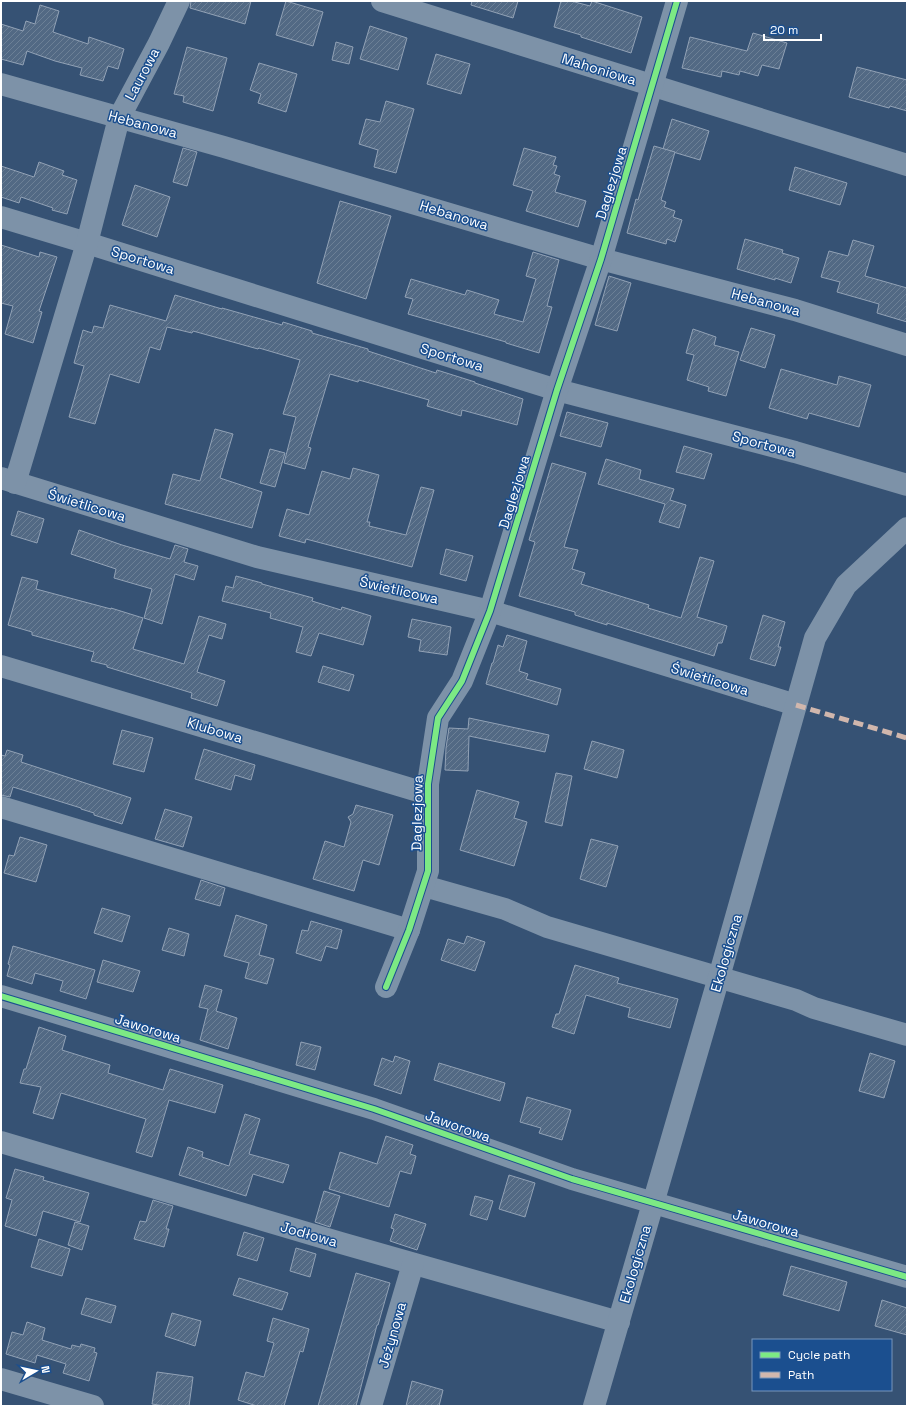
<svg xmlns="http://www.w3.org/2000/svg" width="908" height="1407" font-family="'Space Grotesk',sans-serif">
<defs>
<pattern id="building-hatch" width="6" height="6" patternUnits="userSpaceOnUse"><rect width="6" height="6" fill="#526984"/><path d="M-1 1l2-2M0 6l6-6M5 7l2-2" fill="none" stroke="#6c8096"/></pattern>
</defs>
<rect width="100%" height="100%" fill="#365274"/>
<g fill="url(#building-hatch)" stroke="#92a2b6">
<polygon points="191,1 251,1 245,24 190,8"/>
<polygon points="286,1 323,12 313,46 276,35"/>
<polygon points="472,1 518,1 513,18 471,5"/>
<polygon points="561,1 571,1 590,6 592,1 642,17 631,53 581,37 581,35 554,27"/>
<polygon points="40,5 59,11 53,32 88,44 89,37 124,49 118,69 108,66 103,81 80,75 82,68 55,61 27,51 23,65 1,59 1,24 23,31 26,21 35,24"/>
<polygon points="370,26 407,38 398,70 360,59"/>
<polygon points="753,33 787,43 779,69 762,65 758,76 740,71 739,75 722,71 721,77 682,68 690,37 747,51"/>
<polygon points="336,42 353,47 349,64 332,60"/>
<polygon points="187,47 227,58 213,111 183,102 184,96 174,94"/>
<polygon points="436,54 470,64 461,94 427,84"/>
<polygon points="259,63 297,74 286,112 258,103 261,94 250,90"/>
<polygon points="857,67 907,80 907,111 890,106 889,108 849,97"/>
<polygon points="386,101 414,109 396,173 374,167 378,150 359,144 366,119 380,122"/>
<polygon points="672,119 709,131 700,160 663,149"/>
<polygon points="654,146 675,152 661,200 666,202 664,207 675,211 673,217 682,220 675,242 667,239 666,244 627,233 636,199 638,200"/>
<polygon points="183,148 197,152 187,186 173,182"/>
<polygon points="524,148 556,157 553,165 557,166 554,174 560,176 555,192 586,201 578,227 526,211 533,191 513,185"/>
<polygon points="39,162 64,171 62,175 77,180 67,214 52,210 53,208 21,197 19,203 1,197 1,166 34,177"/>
<polygon points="795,167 847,183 840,205 789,190"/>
<polygon points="135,185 170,197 157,237 122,225"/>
<polygon points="340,201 391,216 366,299 317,283"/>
<polygon points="745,239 783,250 782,253 799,258 791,283 775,278 775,280 737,269"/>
<polygon points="853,240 874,246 865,276 907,288 907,322 877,313 879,304 837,292 840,282 821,277 829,251 848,256"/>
<polygon points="1,245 39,257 40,252 57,257 39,311 42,312 33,343 5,334 13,306 1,303"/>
<polygon points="533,252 559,260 547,306 552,307 539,353 506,343 506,342 408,314 413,299 405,297 411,279 465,295 467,290 499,300 494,314 523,322 536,279 526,276"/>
<polygon points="609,276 631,283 617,331 595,325"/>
<polygon points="175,295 222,309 222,308 282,325 283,322 312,331 312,333 368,349 368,351 436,373 437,370 475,382 475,383 523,399 517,425 462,410 461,416 427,406 429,400 359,380 358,382 330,374 308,447 311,448 305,469 284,463 296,417 283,414 300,360 259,348 258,349 193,331 192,333 167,327 160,350 150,347 139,383 110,374 95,424 69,417 84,366 74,363 83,330 92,333 94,326 103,328 110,305 166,321"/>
<polygon points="751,328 775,335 765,368 740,360"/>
<polygon points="693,329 716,337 714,345 739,352 726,396 708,391 709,387 687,380 694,355 686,353"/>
<polygon points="781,369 837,385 839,376 871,385 859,427 809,413 807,419 769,408"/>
<polygon points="567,412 608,423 601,447 560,436"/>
<polygon points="215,429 233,434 220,478 262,492 252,528 165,504 173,474 200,481"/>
<polygon points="684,446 712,454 704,479 676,472"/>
<polygon points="270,449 285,453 275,487 260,483"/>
<polygon points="606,459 641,470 639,479 674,489 670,500 686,505 679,528 659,522 665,504 598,484"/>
<polygon points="552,463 586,473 564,547 578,550 572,569 585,573 581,584 649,605 648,608 681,618 700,557 714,561 697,617 727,626 722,643 718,643 714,656 607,623 607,625 575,615 575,612 519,596 535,542 529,540"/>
<polygon points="353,468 379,475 367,522 370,522 369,526 406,535 421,487 434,490 412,567 306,539 305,543 279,536 287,509 309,515 322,471 350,479"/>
<polygon points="18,511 44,519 37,543 11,535"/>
<polygon points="79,530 122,545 170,559 175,545 188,549 184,562 198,566 194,580 175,574 162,624 144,618 152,589 114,578 116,569 71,554"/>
<polygon points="446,549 473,556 466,581 440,574"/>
<polygon points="236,576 262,583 262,584 313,598 312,601 341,610 342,607 371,616 363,645 319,633 311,656 296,652 303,627 270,618 271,613 222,601 226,586 233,588"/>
<polygon points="22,577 38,581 36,589 111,609 111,608 143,618 133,649 184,664 199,616 226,624 222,639 209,635 197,672 225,681 217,706 191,698 192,693 107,667 107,665 91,661 94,652 32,635 32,632 8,625"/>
<polygon points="763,615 785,622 778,647 781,647 775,666 750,659"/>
<polygon points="412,619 451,627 447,655 419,651 421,640 408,637"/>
<polygon points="507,635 527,641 519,671 528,674 526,679 561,689 557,705 486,684 492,663 493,663 498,645 503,647"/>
<polygon points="323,666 354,675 349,691 318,682"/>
<polygon points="469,718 549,735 545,752 469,736 468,771 445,770 446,748 449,728 468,729"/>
<polygon points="122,730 153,738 144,772 113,764"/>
<polygon points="592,741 624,750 617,778 584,769"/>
<polygon points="204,749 255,765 251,780 235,775 231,790 195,779"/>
<polygon points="7,750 23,755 21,762 131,798 122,824 94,815 94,813 81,809 81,808 13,787 10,797 1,795 1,755 5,756"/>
<polygon points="556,773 572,776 562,826 545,822"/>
<polygon points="477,790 519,802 514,818 527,822 514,866 460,850"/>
<polygon points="356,805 393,815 379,865 363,860 354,891 313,879 325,841 344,847 351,822 348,817 353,814"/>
<polygon points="165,809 192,817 183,847 155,839"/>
<polygon points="20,837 47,845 36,882 4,873 9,855 14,856"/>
<polygon points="591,839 618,846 606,887 580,879"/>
<polygon points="201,880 225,888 220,906 195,899"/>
<polygon points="102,908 130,916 122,942 94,933"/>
<polygon points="236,915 267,925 259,955 274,959 267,984 245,978 249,963 224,956"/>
<polygon points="311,921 342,930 337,949 326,946 321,961 296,953 302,930 308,931"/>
<polygon points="169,928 189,934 184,956 162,950"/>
<polygon points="467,936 485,942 475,971 441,960 448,939 464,944"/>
<polygon points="13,946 95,970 86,999 60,991 63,981 35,973 32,984 7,976 10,965 8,964"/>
<polygon points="103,960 140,971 133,992 97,982"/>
<polygon points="575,965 619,978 617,983 678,999 670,1028 628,1017 630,1008 586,995 574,1034 552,1027 556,1014 559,1014"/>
<polygon points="205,985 222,990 216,1011 237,1018 228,1049 200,1040 208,1009 199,1007"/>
<polygon points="39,1027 66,1036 62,1050 110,1065 108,1073 163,1090 170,1069 223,1085 215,1113 169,1100 152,1157 136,1152 146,1119 61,1093 53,1119 33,1113 41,1087 20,1083 24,1069 26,1069"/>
<polygon points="301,1042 321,1047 315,1070 296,1065"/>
<polygon points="870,1053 895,1061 884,1098 859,1091"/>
<polygon points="395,1056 410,1061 401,1094 374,1085 382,1058 393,1062"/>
<polygon points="439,1063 505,1083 500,1101 434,1080"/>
<polygon points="527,1097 571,1110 562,1140 539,1133 541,1128 520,1122"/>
<polygon points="245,1114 260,1119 249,1154 289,1165 283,1183 253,1174 246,1196 179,1175 188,1147 203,1152 202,1157 229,1166"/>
<polygon points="386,1136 413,1145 410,1154 416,1156 411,1174 400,1171 389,1207 329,1189 340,1152 377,1164"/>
<polygon points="15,1169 44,1177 43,1180 89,1193 80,1222 43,1211 36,1236 5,1226 12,1200 6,1198"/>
<polygon points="509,1175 535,1183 525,1217 499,1209"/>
<polygon points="324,1191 340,1196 330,1227 315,1222"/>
<polygon points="475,1196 493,1201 487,1220 470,1215"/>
<polygon points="153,1200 173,1206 166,1229 169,1229 164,1247 134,1239 140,1221 146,1222"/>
<polygon points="395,1214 426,1224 417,1250 390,1241 394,1229 391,1228"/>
<polygon points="75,1222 89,1226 82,1250 68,1245"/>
<polygon points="244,1232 264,1238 257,1261 237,1255"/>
<polygon points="39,1239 70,1249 62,1276 31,1267"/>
<polygon points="296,1248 316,1254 310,1277 290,1271"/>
<polygon points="791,1266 847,1282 839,1311 783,1295"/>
<polygon points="356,1273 390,1283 378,1325 377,1325 356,1406 318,1406"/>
<polygon points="239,1278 288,1293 282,1310 233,1295"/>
<polygon points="86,1298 116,1306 111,1323 81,1314"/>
<polygon points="882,1300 907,1308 907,1335 875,1326"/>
<polygon points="172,1313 201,1321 195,1346 165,1336"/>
<polygon points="273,1318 309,1329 303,1352 300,1351 284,1406 257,1406 238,1400 246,1372 264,1377 274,1343 267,1341"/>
<polygon points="27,1322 45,1328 42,1340 71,1349 72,1345 80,1347 81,1344 95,1348 94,1352 97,1353 89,1381 63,1373 66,1364 37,1355 35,1363 6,1354 12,1332 23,1335"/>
<polygon points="157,1372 193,1377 189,1406 165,1406 152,1404"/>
<polygon points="412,1381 443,1390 439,1406 406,1406"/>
</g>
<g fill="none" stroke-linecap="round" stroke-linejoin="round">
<g stroke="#7d92a8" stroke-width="22">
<polyline points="382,1 907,165"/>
<polyline points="1,84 224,147 601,259 795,310 907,345"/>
<polyline points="1,217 87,243 557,390 795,452 907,485"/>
<polyline points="1,478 257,557 490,611 796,705"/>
<polyline points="15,483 87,243 119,118 159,43 179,1"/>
<polyline points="1,666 428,794"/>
<polyline points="1,807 409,930"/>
<polyline points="424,886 505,909 547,927 796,1000 814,1008 907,1035"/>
<polyline points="386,987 409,930 428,871 428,784 438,718 462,681 490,611 557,390 601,259 677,1"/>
<polyline points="1,996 374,1109 572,1179 907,1277"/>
<polyline points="1,1142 341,1243 619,1322"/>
<polyline points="1,1379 93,1406"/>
<polyline points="371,1406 413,1264"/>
<polyline points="594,1406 719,977 815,638 846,585 907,528"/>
</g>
<polyline stroke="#d1b7ad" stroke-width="5" stroke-dasharray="10 5" stroke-linecap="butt" points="796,705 907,738"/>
<g stroke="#1b4f8f" stroke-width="8">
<g id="cycleway">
<polyline points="386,987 409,930 428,871 428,784 438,718 462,681 490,611 557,390 601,259 677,1"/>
<polyline points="1,996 374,1109 572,1179 907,1277"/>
</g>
</g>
<use href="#cycleway" stroke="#7ce984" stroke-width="6"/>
</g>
<g text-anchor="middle" stroke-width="3" stroke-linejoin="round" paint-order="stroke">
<g font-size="14" fill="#fff" stroke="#1b4f8f">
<text transform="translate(599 69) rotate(17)" y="5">Mahoniowa</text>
<text transform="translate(142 74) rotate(-62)" y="5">Laurowa</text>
<text transform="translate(143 124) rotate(15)" y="5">Hebanowa</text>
<text transform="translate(611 183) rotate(-73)" y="5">Daglezjowa</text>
<text transform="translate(454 215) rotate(17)" y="5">Hebanowa</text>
<text transform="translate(143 260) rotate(17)" y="5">Sportowa</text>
<text transform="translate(766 302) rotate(15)" y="5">Hebanowa</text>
<text transform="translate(452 357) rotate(17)" y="5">Sportowa</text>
<text transform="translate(764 444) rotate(15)" y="5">Sportowa</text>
<text transform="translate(514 492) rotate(-73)" y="5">Daglezjowa</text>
<text transform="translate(87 505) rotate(17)" y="5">Świetlicowa</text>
<text transform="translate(399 590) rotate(13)" y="5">Świetlicowa</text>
<text transform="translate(710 679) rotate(17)" y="5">Świetlicowa</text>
<text transform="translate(215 730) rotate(17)" y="5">Klubowa</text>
<text transform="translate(417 813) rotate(-89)" y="5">Daglezjowa</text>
<text transform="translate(726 953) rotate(-74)" y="5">Ekologiczna</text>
<text transform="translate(148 1028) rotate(17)" y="5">Jaworowa</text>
<text transform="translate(458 1126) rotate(20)" y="5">Jaworowa</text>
<text transform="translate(766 1223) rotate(16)" y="5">Jaworowa</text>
<text transform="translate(309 1234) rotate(16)" y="5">Jodłowa</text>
<text transform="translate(635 1264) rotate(-74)" y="5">Ekologiczna</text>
<text transform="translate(392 1335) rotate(-74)" y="5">Jeżynowa</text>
</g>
</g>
<rect width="908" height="1407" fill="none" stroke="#ffffff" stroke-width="4"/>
<rect x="752" y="1339" width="140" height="52" fill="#1b4f8f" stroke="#7695bc"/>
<rect x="760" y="1352" width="20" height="6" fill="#7ce984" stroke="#7695bc"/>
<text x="788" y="1359" font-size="12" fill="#ffffff">Cycle path</text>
<rect x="760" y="1372" width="20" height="6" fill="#d1b7ad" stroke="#7695bc"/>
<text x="788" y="1379" font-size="12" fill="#ffffff">Path</text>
<g transform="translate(36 1371) rotate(81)" stroke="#1b4f8f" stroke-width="3" paint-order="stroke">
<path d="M0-3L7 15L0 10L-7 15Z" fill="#ffffff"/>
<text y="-6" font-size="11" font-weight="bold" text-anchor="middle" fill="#ffffff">N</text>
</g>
<path d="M764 34v6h57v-6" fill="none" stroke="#ffffff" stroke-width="2"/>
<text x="770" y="34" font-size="12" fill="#ffffff" stroke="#1b4f8f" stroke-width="3" paint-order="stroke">20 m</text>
</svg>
